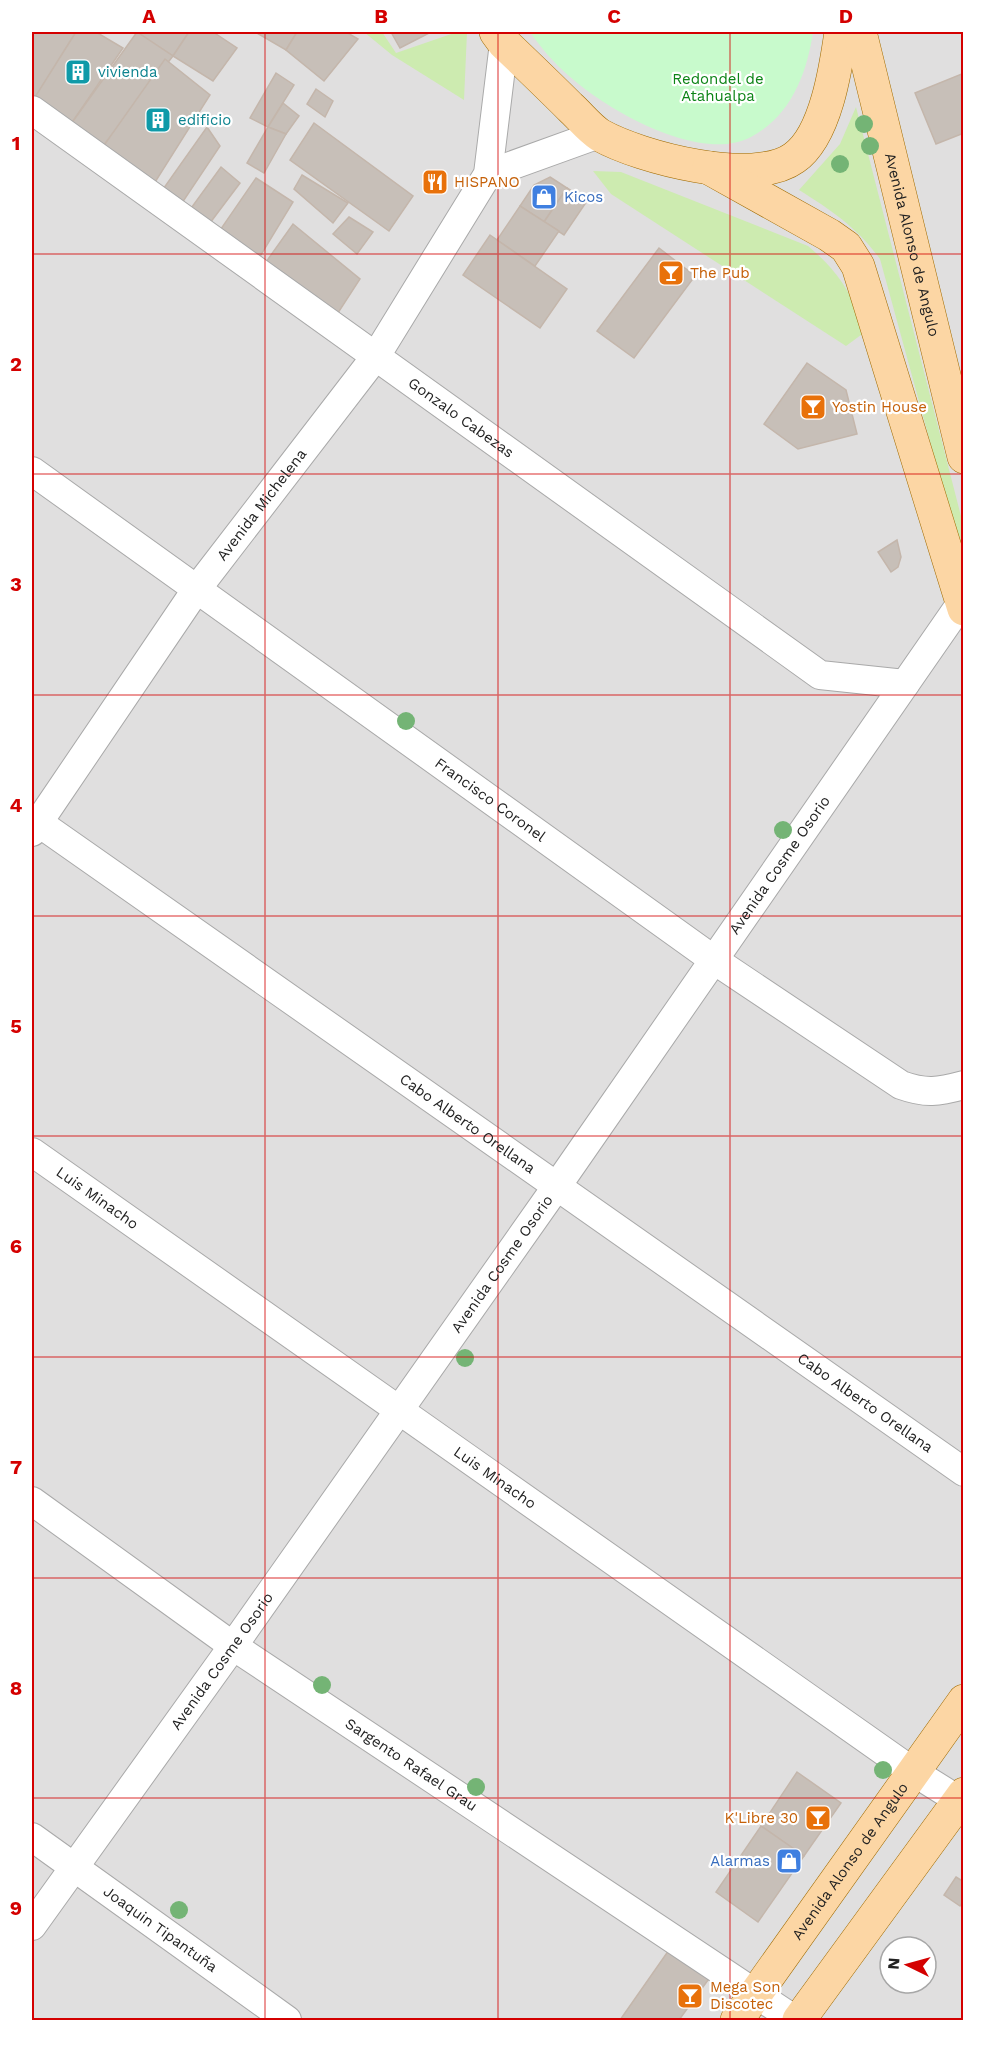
<svg xmlns="http://www.w3.org/2000/svg" width="995" height="2052" font-family="'Work Sans',sans-serif">
<rect width="100%" height="100%" fill="#f2efe9"/>
<path fill="#e0dfdf" fill-rule="evenodd" d="M32,32h931v1988h-931zM890,1947h36v36h-36z"/>
<g fill="#cdebb0">
<polygon points="364,32 382,32 396,53 457,32 467,32 464,100 392,55"/>
<path d="M856,107l107,417 -1,34 -82,-299c-22,-31 -49,-49 -81,-69l41,-46z"/>
<path d="M593,171l28,1 187,74c31,26 45,49 57,86l-19,14 -235,-152z"/>
</g>
<path fill="#c8facc" d="M530,32h283c-6,41 -22,84 -62,105 -51,27 -144,-27 -182,-61 -15,-13 -28,-28 -39,-44z"/>
<g fill="#c7bfb8" stroke="#c4b6ab" stroke-width="1.5">
<polygon points="32,32 76,32 32,103"/>
<polygon points="76,32 96,32 123,48 71,124 35,97"/>
<polygon points="137,32 189,32 173,56"/>
<polygon points="137,32 173,56 104,145 71,124"/>
<polygon points="189,32 213,32 237,48 213,81 173,56"/>
<polygon points="255,32 297,32 286,50"/>
<polygon points="297,32 346,32 358,39 324,81 286,50"/>
<polygon points="391,32 431,32 400,48"/>
<polygon points="165,59 210,95 152,187 100,151"/>
<polygon points="276,73 294,85 268,127 250,118"/>
<polygon points="964,73 964,133 936,144 915,93"/>
<polygon points="316,89 333,101 325,117 307,104"/>
<polygon points="283,103 299,116 286,134 268,127"/>
<polygon points="314,123 413,196 389,231 290,160"/>
<polygon points="207,127 220,146 180,206 161,192"/>
<polygon points="268,127 286,134 264,173 247,163"/>
<polygon points="221,167 240,183 210,223 189,211"/>
<polygon points="302,175 348,203 333,223 294,189"/>
<polygon points="550,177 567,188 544,222 520,206 534,185"/>
<polygon points="256,178 293,202 253,268 216,236"/>
<polygon points="567,188 587,201 564,235 544,222"/>
<polygon points="520,206 559,231 535,266 497,240"/>
<polygon points="349,217 373,232 357,254 333,234"/>
<polygon points="293,224 360,279 336,316 266,262"/>
<polygon points="490,235 567,289 540,328 463,275"/>
<polygon points="659,248 695,276 634,358 597,331"/>
<polygon points="807,363 846,390 857,434 798,449 764,424"/>
<polygon points="897,540 901,557 898,567 891,572 878,552"/>
<polygon points="797,1772 841,1803 804,1856 761,1826"/>
<polygon points="761,1826 804,1856 758,1922 716,1892"/>
<polygon points="956,1877 964,1882 964,1900 960,1906 944,1895"/>
<polygon points="671,1947 711,1976 679,2020 620,2020"/>
</g>
<g fill="none" stroke-linecap="round" stroke-linejoin="round">
<g stroke="#a9a9a9" stroke-width="30">
<g id="minor">
<path id="s1" d="M32,110l788,565 85,9"/>
<polyline points="488,174 599,134"/>
<path id="s2" d="M32,471l682,489 187,125c25,9 37,7 63,0"/>
<path id="s3" d="M32,818l932,654"/>
<path id="s4" d="M32,832l164,-242 180,-234 112,-182 16,-131"/>
<path id="s5" d="M32,1152l880,619 48,30"/>
<path id="s6" d="M32,1501l201,145 562,374"/>
<path id="s7" d="M32,1837l255,183"/>
<path id="s8" d="M32,1926l201,-280 324,-460 407,-587"/>
</g>
</g>
<g stroke="#a06b00" stroke-width="34">
<g id="primary">
<path d="M496,32l8,11c22,21 44,42 66,64 10,9 19,21 30,28 41,23 154,52 194,23 32,-22 42,-91 47,-126"/>
<path id="s9" d="M860,32l104,425"/>
<polyline points="709,168 829,235 846,247 858,266 964,609"/>
<path id="s10" d="M737,2020l227,-319"/>
<polyline points="799,2020 964,1794"/>
</g>
</g>
<use href="#minor" stroke="#fff" stroke-width="28"/>
<use href="#primary" stroke="#fcd6a4" stroke-width="33"/>
</g>
<g fill="#74b475">
<circle cx="864" cy="124" r="9"/>
<circle cx="870" cy="146" r="9"/>
<circle cx="840" cy="164" r="9"/>
<circle cx="406" cy="721" r="9"/>
<circle cx="783" cy="830" r="9"/>
<circle cx="465" cy="1358" r="9"/>
<circle cx="322" cy="1685" r="9"/>
<circle cx="883" cy="1770" r="9"/>
<circle cx="476" cy="1787" r="9"/>
<circle cx="179" cy="1910" r="9"/>
</g>
<path fill="none" stroke="#d40000" stroke-width="1.5" stroke-opacity="0.55" d="M265,32v1988M498,32v1988M730,32v1988M32,254h932M32,474h932M32,695h932M32,916h932M32,1136h932M32,1357h932M32,1578h932M32,1798h932"/>
<defs>
<g id="building-square" transform="scale(1.35)"><rect x="-9" y="-9" width="18" height="18" rx="4" fill="#0f9aa8" stroke="#fff"/><path d="M-4-6H4V6H1V3H-1V6H-4ZM-2.5-4.3h1.7v1.8h-1.7ZM.8-4.3h1.7v1.8H.8ZM-2.5-1h1.7V.8h-1.7ZM.8-1h1.7V.8H.8Z" fill="#fff"/></g>
<g id="restaurant-square" transform="scale(1.35)"><rect x="-9" y="-9" width="18" height="18" rx="4" fill="#e8710a" stroke="#fff"/><path d="M-5-6h1v4h1v-4h1v4h1v-4h1v5L-1.5 .5V6h-2V.5L-5-1ZM5-6V6H3V1.5H1.5Q1.5-4 5-6Z" fill="#fff"/></g>
<g id="shop-square" transform="scale(1.35)"><rect x="-9" y="-9" width="18" height="18" rx="4" fill="#3f7fe0" stroke="#fff"/><path d="M-5-2.5h2.3a2.7 3.5 0 0 1 5.4 0H5L5.5 6h-11ZM-1.5-2.5h3a1.5 2.3 0 0 0-3 0Z" fill="#fff"/></g>
<g id="bar-square" transform="scale(1.35)"><rect x="-9" y="-9" width="18" height="18" rx="4" fill="#e8710a" stroke="#fff"/><path d="M-6-5H6L.8 .8V4.5H3.5V6h-7V4.5H-.8V.8Z" fill="#fff"/></g>
</defs>
<g fill-rule="evenodd">
<use href="#building-square" x="78" y="72"/>
<use href="#building-square" x="158" y="120"/>
<use href="#restaurant-square" x="435" y="182"/>
<use href="#shop-square" x="544" y="197"/>
<use href="#bar-square" x="671" y="273"/>
<use href="#bar-square" x="813" y="407"/>
<use href="#bar-square" x="818" y="1818"/>
<use href="#shop-square" x="789" y="1861"/>
<use href="#bar-square" x="690" y="1996"/>
</g>
<g text-anchor="middle" stroke-width="4.5" stroke-linejoin="round" paint-order="stroke">
<g font-size="15" fill="#0d838f" stroke="#fff" text-anchor="start">
<text x="98" y="77">vivienda</text>
<text x="178" y="125">edificio</text>
</g>
<g font-size="15" fill="#0c8416" stroke="#fff">
<text x="718" y="84">Redondel de<tspan x="718" dy="17">Atahualpa</tspan></text>
</g>
<g font-size="15" fill="#c56008" stroke="#fff" text-anchor="start">
<text x="454" y="187">HISPANO</text>
<text x="690" y="278">The Pub</text>
<text x="832" y="412">Yostin House</text>
<text x="798" y="1823" text-anchor="end">K'Libre 30</text>
<text x="710" y="1992">Mega Son<tspan x="710" dy="17">Discotec</tspan></text>
</g>
<g font-size="15" fill="#366cbe" stroke="#fff" text-anchor="start">
<text x="564" y="202">Kicos</text>
<text x="770" y="1866" text-anchor="end">Alarmas</text>
</g>
<g font-size="15" fill="#222" stroke="#fff">
<text dy="5" stroke="none"><textPath href="#s9" startOffset="219">Avenida Alonso de Angulo</textPath></text>
<text dy="5" stroke="none"><textPath href="#s1" startOffset="528">Gonzalo Cabezas</textPath></text>
<text dy="5" stroke="none"><textPath href="#s4" startOffset="400">Avenida Michelena</textPath></text>
<text dy="5" stroke="none"><textPath href="#s2" startOffset="564">Francisco Coronel</textPath></text>
<text dy="5" stroke="none"><textPath href="#s8" startOffset="1298">Avenida Cosme Osorio</textPath></text>
<text dy="5" stroke="none"><textPath href="#s3" startOffset="532">Cabo Alberto Orellana</textPath></text>
<text dy="5" stroke="none"><textPath href="#s5" startOffset="80">Luis Minacho</textPath></text>
<text dy="5" stroke="none"><textPath href="#s8" startOffset="812">Avenida Cosme Osorio</textPath></text>
<text dy="5" stroke="none"><textPath href="#s3" startOffset="1018">Cabo Alberto Orellana</textPath></text>
<text dy="5" stroke="none"><textPath href="#s5" startOffset="566">Luis Minacho</textPath></text>
<text dy="5" stroke="none"><textPath href="#s8" startOffset="326">Avenida Cosme Osorio</textPath></text>
<text dy="5" stroke="none"><textPath href="#s6" startOffset="462">Sargento Rafael Grau</textPath></text>
<text dy="5" stroke="none"><textPath href="#s10" startOffset="195">Avenida Alonso de Angulo</textPath></text>
<text dy="5" stroke="none"><textPath href="#s7" startOffset="158">Joaquin Tipantuña</textPath></text>
</g>
</g>
<rect width="995" height="2052" fill="none" stroke="#ffffff" stroke-width="66"/>
<g transform="translate(908 1965) rotate(275)"><circle r="28" fill="#ffffff" stroke="#a7a7a7" stroke-width="1.5"/>
<path d="M0-4.5L10 22L0 15L-10 22Z" fill="#d40000"/>
<text y="-9" font-size="16" font-weight="bold" text-anchor="middle" fill="#222222">N</text>
</g>
<rect x="33" y="33" width="929" height="1986" fill="none" stroke="#d40000" stroke-width="2"/>
<g font-size="20" text-anchor="middle" font-weight="bold" fill="#d40000">
<text x="149" y="23">A</text>
<text x="381" y="23">B</text>
<text x="614" y="23">C</text>
<text x="846" y="23">D</text>
<text x="16" y="150">1</text>
<text x="16" y="371">2</text>
<text x="16" y="591">3</text>
<text x="16" y="812">4</text>
<text x="16" y="1033">5</text>
<text x="16" y="1253">6</text>
<text x="16" y="1474">7</text>
<text x="16" y="1695">8</text>
<text x="16" y="1915">9</text>
</g>
</svg>
